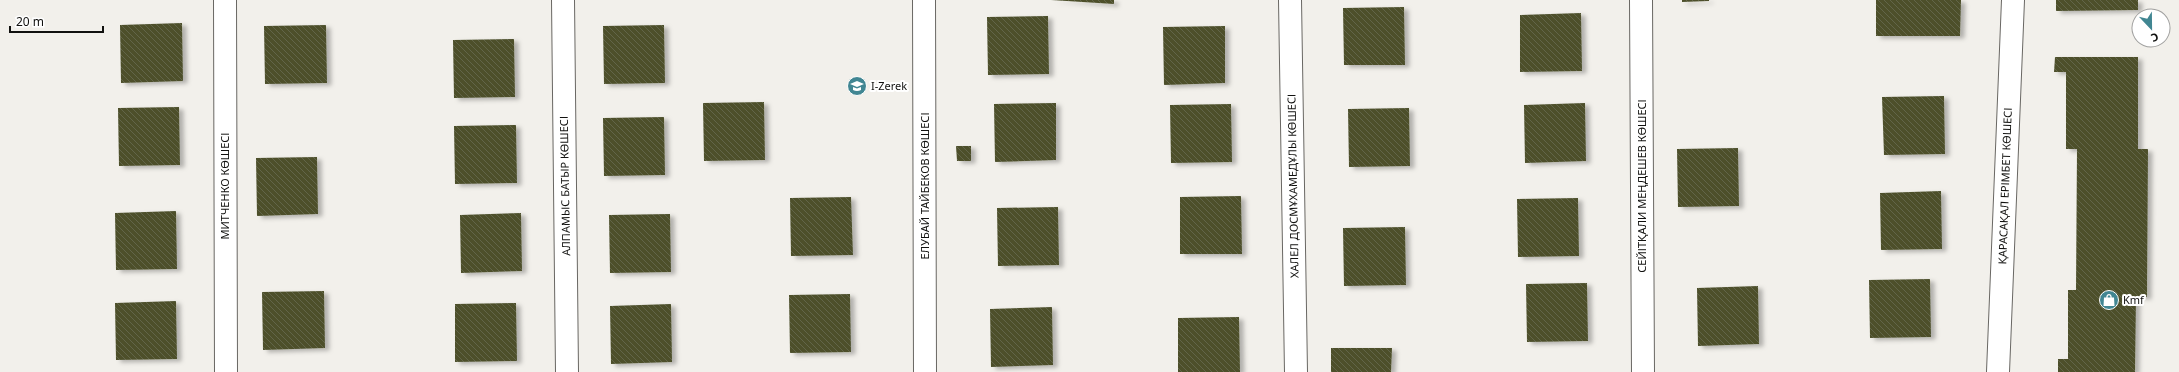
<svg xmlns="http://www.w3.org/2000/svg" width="2179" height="372" font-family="'Noto Sans',sans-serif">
<defs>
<pattern id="building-back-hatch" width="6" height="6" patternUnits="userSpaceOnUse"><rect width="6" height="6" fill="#4d502c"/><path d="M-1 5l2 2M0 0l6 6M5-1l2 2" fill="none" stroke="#626548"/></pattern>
<filter id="shadow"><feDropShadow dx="4.5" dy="2.5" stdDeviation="2" flood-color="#0004"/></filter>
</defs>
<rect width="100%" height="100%" fill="#f2f0eb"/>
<g fill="url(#building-back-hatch)" filter="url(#shadow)">
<polygon points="1051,0 1114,0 1114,4"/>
<polygon points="1682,0 1709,0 1709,1 1682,2"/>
<polygon points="1876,0 1961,0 1960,36 1876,36"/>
<polygon points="2056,0 2138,0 2138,10 2056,11"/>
<polygon points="1404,7 1405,65 1344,65 1343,8"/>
<polygon points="1581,13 1582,71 1520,72 1520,15"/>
<polygon points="1048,16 1049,74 988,75 987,17"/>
<polygon points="182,23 183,81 121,83 120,25"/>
<polygon points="326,25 327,83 265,84 264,26"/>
<polygon points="664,25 665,83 604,84 603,26"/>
<polygon points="1225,26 1225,83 1164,85 1163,27"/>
<polygon points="514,39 515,97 454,98 453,40"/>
<polygon points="2055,57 2138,57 2138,149 2148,149 2147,297 2136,296 2135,372 2058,372 2058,359 2068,359 2068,290 2076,290 2077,149 2066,149 2066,72 2054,72"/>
<polygon points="1944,96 1945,154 1884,155 1882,97"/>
<polygon points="764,102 765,160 704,161 703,103"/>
<polygon points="1056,103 1056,160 995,162 994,104"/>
<polygon points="1585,103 1586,161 1525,163 1524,105"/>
<polygon points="1231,104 1232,162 1171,163 1170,105"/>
<polygon points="179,107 180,165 119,166 118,108"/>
<polygon points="1409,108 1410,166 1349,167 1348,109"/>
<polygon points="664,117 665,175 604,176 603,118"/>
<polygon points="516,125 517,183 455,184 454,126"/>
<polygon points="956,146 971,146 971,161 957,161"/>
<polygon points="1738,148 1739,206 1678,207 1677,149"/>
<polygon points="317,157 318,214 257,216 256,158"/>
<polygon points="1941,191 1942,249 1881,250 1880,193"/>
<polygon points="1241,196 1242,254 1180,254 1180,197"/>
<polygon points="851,197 853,255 791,256 790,198"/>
<polygon points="1578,198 1579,256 1518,257 1517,199"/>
<polygon points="1058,207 1059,265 998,266 997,208"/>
<polygon points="176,211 177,269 116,270 115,213"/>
<polygon points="521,213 522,271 461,273 460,215"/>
<polygon points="670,214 671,272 610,273 609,215"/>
<polygon points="1405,227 1406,285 1344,286 1343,228"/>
<polygon points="1930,279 1931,337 1870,338 1869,280"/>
<polygon points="1587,283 1588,341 1527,342 1526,284"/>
<polygon points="1758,286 1759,344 1698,346 1697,288"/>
<polygon points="324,291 325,348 263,350 262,292"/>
<polygon points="850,294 851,352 790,353 789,295"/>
<polygon points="176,301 177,359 116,360 115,303"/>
<polygon points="516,303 517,361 455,362 455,304"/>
<polygon points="671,304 672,362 611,364 610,306"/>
<polygon points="1052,307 1053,365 991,367 990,309"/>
<polygon points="1239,317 1240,372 1178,372 1178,318"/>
<polygon points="1331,348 1392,348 1391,372 1331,372"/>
</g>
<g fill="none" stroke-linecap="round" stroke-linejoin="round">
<g stroke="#696763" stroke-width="24">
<g id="minor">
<polyline points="225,0 226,372"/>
<polyline points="563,0 567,372"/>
<polyline points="924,0 925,372"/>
<polyline points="1290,0 1296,372"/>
<polyline points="1641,0 1643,372"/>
<polyline points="1998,372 2013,0"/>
</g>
</g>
<use href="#minor" stroke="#fff" stroke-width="22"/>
</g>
<defs>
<g id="school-disc" transform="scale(1)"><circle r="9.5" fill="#418692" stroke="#fff"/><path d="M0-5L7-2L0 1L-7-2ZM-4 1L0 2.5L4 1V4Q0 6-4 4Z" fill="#fff"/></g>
<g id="shop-disc" transform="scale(1)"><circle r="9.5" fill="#418692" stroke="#fff"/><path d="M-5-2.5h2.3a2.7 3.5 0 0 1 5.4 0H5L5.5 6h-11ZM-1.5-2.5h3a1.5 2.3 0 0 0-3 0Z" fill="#fff"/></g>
</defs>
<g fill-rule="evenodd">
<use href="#school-disc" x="857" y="86"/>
<use href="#shop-disc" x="2109" y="300"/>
</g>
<g text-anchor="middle" stroke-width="4" stroke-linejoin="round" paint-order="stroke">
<g font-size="11" fill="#11110f" stroke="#fff" text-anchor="start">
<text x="871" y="90">I-Zerek</text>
<text x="2123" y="304">Kmf</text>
</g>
<g font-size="11" fill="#11110f" stroke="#fff">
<text transform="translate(225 186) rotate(-90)" y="4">МИТЧЕНКО КӨШЕСІ</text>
<text transform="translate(565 186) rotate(-91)" y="4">АЛПАМЫС БАТЫР КӨШЕСІ</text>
<text transform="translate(925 186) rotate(-90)" y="4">ЕЛУБАЙ ТАЙБЕКОВ КӨШЕСІ</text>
<text transform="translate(1293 186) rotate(-91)" y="4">ХАЛЕЛ ДОСМҰХАМЕДҰЛЫ КӨШЕСІ</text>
<text transform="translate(1642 186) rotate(-90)" y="4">СЕЙІТҚАЛИ МЕҢДЕШЕВ КӨШЕСІ</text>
<text transform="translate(2005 186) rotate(-88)" y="4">ҚАРАСАҚАЛ ЕРІМБЕТ КӨШЕСІ</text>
</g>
</g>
<g transform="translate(2151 28) rotate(158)"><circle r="19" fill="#ffffff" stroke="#a0a09f"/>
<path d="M0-3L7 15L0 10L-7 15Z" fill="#418692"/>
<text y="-6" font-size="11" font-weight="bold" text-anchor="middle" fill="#11110f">С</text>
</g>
<path d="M10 26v6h93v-6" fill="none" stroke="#11110f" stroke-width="2"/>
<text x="16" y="26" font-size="12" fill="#11110f" stroke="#ffffff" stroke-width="3" paint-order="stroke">20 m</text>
</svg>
